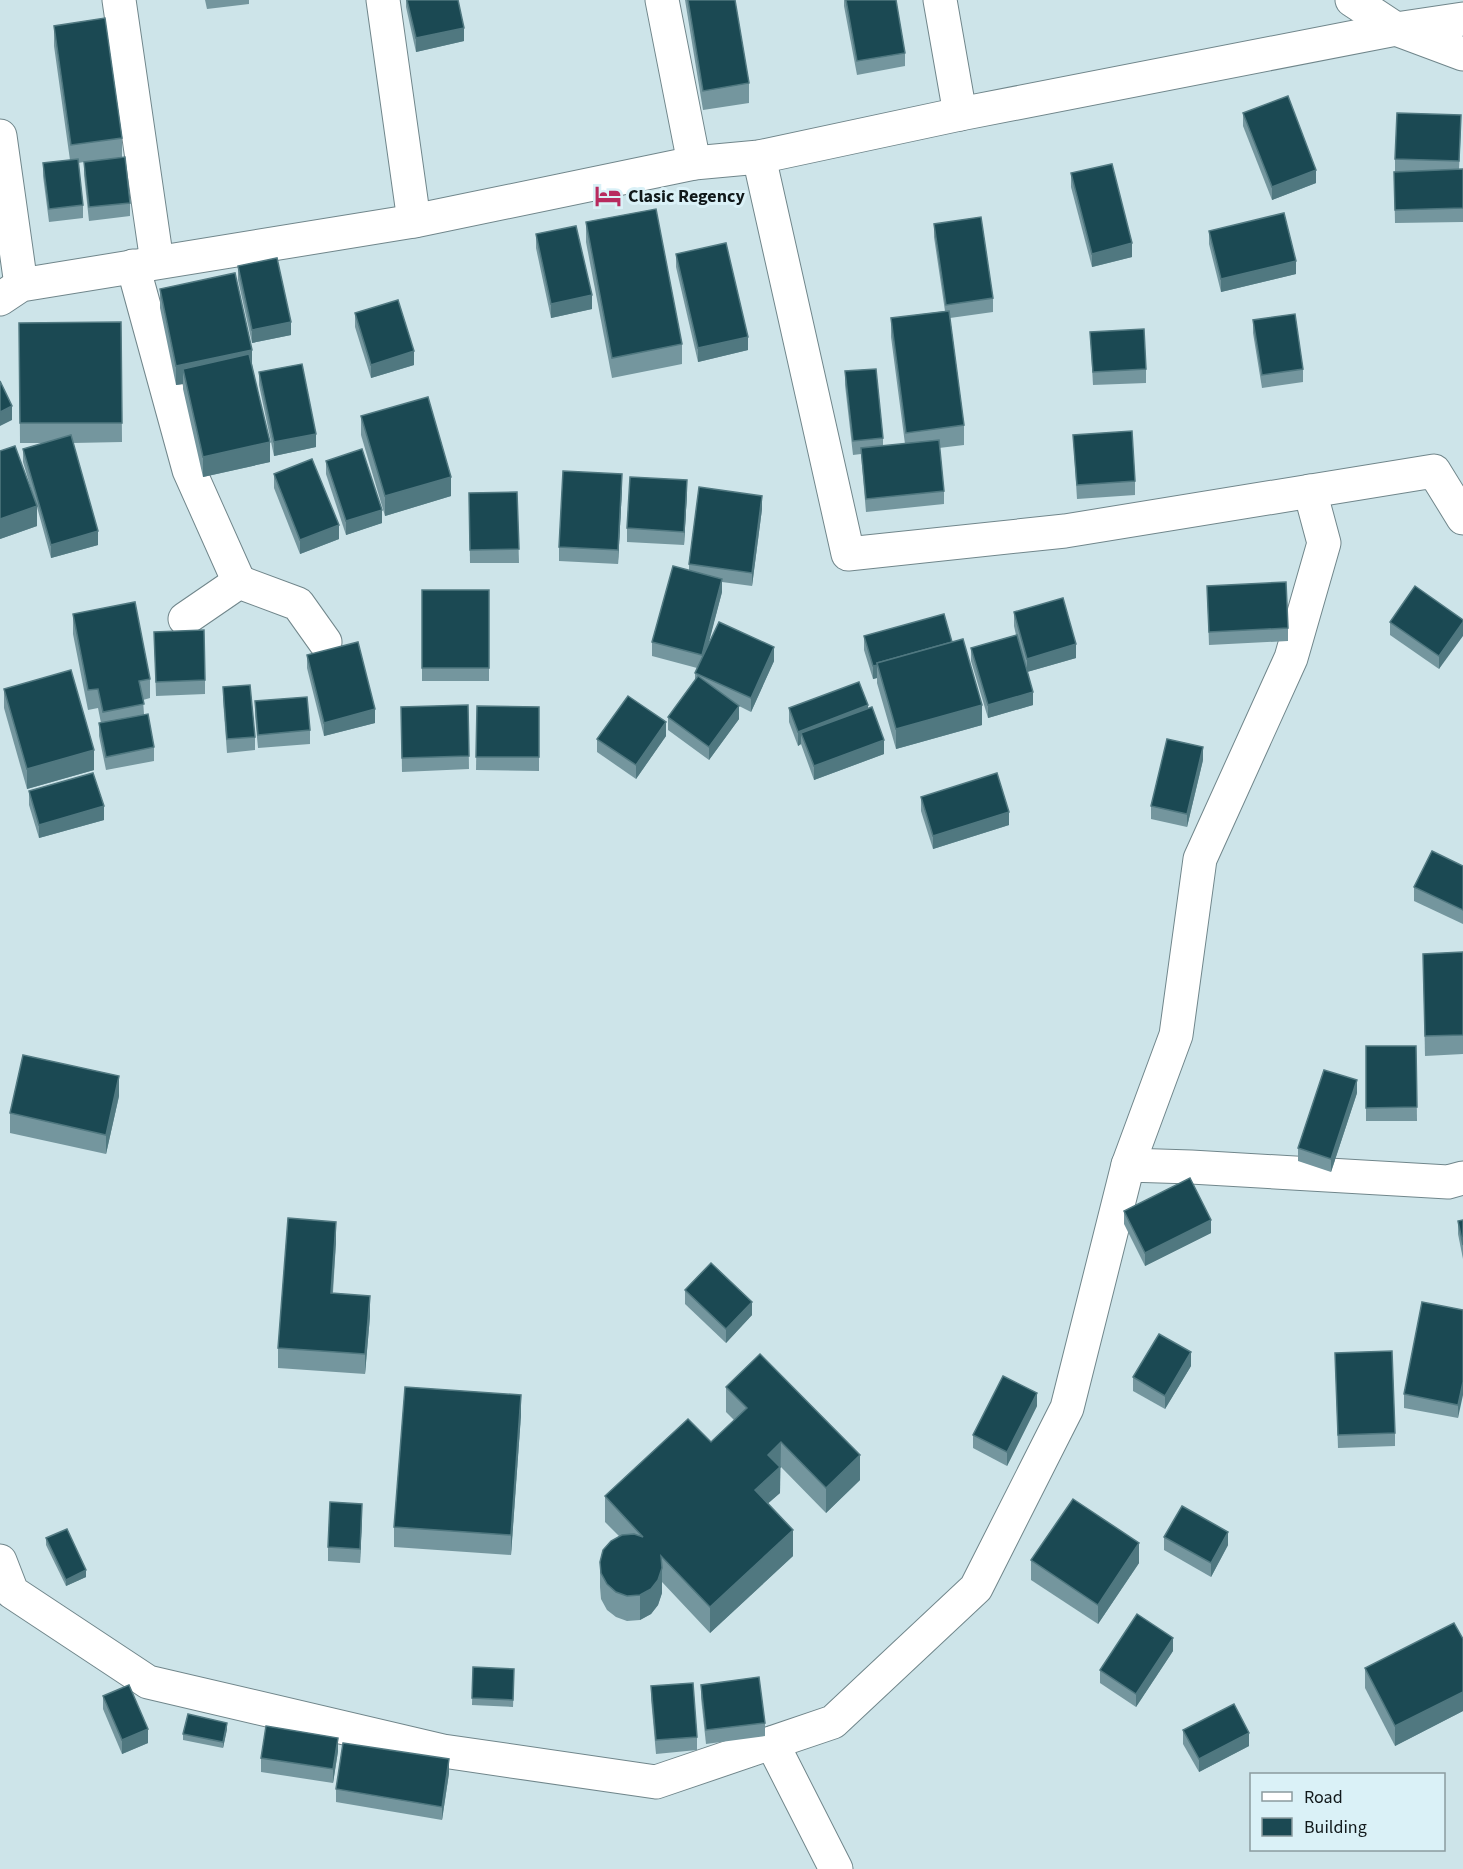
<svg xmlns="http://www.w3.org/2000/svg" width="1463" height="1869" font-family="'Source Sans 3',sans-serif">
<rect width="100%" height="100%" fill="#cde4e9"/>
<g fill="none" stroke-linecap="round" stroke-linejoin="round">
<g stroke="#70868b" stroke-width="35">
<g id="minor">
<polyline points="119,0 157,262"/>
<polyline points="383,0 414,221"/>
<polyline points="662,0 694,163"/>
<polyline points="940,0 960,114"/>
<polyline points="0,136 21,285"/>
<polyline points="759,157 848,554 1065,531 1434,471 1463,518"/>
<polyline points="133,266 189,470 239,582"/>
<polyline points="0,299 21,285 414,221 694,163 759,157 960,114 1396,29"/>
<polyline points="185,619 239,582 298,604 325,642"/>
<polyline points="1128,1165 1176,1035 1200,859 1291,658 1324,543 1310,491"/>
<polyline points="0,1561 12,1592 148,1682 443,1751 656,1782 833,1722 976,1588 1067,1408 1128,1165 1191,1167 1448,1182 1463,1178"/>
<polyline points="772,1743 836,1869"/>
</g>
</g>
<g stroke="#70868b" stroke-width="35">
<polyline id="primary" points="1396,29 1463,19"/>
</g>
<g stroke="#70868b" stroke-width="35">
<polyline id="trunk" points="1352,0 1396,29 1463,54"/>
</g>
<use href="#minor" stroke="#fff" stroke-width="33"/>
<use href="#primary" stroke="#fff" stroke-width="33"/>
<use href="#trunk" stroke="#fff" stroke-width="33"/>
</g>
<g fill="#74969e">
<polygon points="205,0 249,0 249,4 207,9"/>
<polygon points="406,0 458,0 464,41 416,52 406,7"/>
<polygon points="685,0 735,0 749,83 749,103 703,110"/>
<polygon points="844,0 896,0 905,53 905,66 857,75 844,6"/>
<polygon points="54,26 122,138 122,157 130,203 130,216 89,221 84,175 84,162 78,163 83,205 83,218 49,222 43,176 43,163 70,160 54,46"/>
<polygon points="1243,113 1316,183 1272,200 1243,126"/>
<polygon points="1461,128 1459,170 1463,169 1463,222 1395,223 1394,172 1395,172 1395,159"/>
<polygon points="1071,173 1132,257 1092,267 1071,187"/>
<polygon points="586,222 682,344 682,364 612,378 586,242"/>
<polygon points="934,224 993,298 993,312 950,318 964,425 964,445 939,448 944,491 944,504 866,512 861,454 853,455 845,385 845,371 883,438 883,446 905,444 891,337 891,318 945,311 934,237"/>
<polygon points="1209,231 1296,274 1221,292 1209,244"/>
<polygon points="536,234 592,309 551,318 536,248"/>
<polygon points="676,254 748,350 698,362 676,267"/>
<polygon points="238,266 291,335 252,343 238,280"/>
<polygon points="160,289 252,364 270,462 203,477 183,389 183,384 176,385 160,308"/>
<polygon points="355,313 414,365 371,378 355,327"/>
<polygon points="1253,320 1303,369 1303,382 1262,388 1253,333"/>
<polygon points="121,322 122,442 73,443 98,545 51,558 37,507 37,526 0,539 0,451 35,502 23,462 23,449 44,443 20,443 19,323"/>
<polygon points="1090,332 1146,369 1146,383 1093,385"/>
<polygon points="259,372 316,447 274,456 259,385"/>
<polygon points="361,416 451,496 385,516 361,435"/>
<polygon points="1073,435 1135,481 1135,495 1077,499"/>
<polygon points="326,461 382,523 346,535 326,474"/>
<polygon points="274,474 339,539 300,554 274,488"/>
<polygon points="622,488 618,564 559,561 559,547"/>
<polygon points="517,492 519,563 470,563 469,493"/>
<polygon points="687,493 684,545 627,542 627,528"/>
<polygon points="762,509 752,586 722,582 722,592 708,644 774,661 751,712 739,706 739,719 709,760 668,730 668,717 695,681 695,673 697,668 652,656 652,642 689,570 689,564"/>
<polygon points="1207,586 1288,628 1288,641 1209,645"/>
<rect x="422" y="590" width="67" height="91"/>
<polygon points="1014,612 1076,658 1027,672 1033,705 988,718 971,661 971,648 1016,635 1014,626"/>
<polygon points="73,614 150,679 150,698 143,700 144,714 154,747 154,761 106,770 99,736 99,723 101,723 98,708 88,710 73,634"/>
<polygon points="1463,620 1439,669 1390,635 1390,622"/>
<polygon points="154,632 205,680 205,694 156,696"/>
<polygon points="864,636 952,642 982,725 896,749 877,683 877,678 873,679 864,650"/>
<polygon points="307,655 375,723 324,736 307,668"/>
<polygon points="223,687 255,737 255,750 227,753 223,700"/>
<polygon points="4,689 94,770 27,789 4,708"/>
<polygon points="255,701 310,730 310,744 258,748 255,715"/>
<polygon points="468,705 469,769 402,772 401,707"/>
<polygon points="477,706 539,707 539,771 476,770"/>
<polygon points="789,708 868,709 884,754 814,780 801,744 798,746 789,722"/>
<polygon points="666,736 636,779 597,752 597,739"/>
<polygon points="1203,760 1187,827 1151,819 1151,806"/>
<polygon points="29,791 104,820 39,838 29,805"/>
<polygon points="921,797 1009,825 933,849 921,811"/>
<polygon points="1463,866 1463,924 1414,901 1414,887"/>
<polygon points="1463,952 1463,1054 1425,1056 1423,954"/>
<polygon points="1366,1046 1416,1046 1417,1121 1366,1121"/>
<polygon points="1357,1093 1331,1172 1298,1161 1298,1148"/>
<polygon points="119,1096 106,1154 10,1133 10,1113"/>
<polygon points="1124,1211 1211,1233 1145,1266 1124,1224"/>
<polygon points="1463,1220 1463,1259 1458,1234 1458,1221"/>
<polygon points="336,1242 333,1293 370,1316 365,1374 278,1368 278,1348"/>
<polygon points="685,1290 752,1315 726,1343 685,1304"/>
<polygon points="1463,1310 1458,1418 1404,1408 1404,1394"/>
<polygon points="1335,1353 1395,1433 1395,1446 1338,1448"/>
<polygon points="1191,1366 1165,1409 1133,1391 1133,1377"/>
<polygon points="726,1387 860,1480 826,1513 781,1467 780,1468 780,1493 768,1503 793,1556 710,1633 662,1582 662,1593 658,1605 651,1614 640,1620 627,1621 616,1617 607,1610 601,1599 600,1587 600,1562 619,1536 605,1522 605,1496 711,1442 734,1420 726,1412"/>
<polygon points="1037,1406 1007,1466 973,1448 973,1435"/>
<polygon points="521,1415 511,1555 394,1547 394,1527"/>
<polygon points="362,1517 360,1563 328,1561 328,1547"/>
<polygon points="1164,1537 1228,1545 1211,1577 1164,1550"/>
<polygon points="46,1538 86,1577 66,1586 46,1545"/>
<polygon points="1031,1560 1139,1563 1098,1624 1031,1580"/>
<polygon points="1463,1639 1463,1711 1395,1746 1365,1688 1365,1668"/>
<polygon points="1173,1651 1136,1707 1100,1683 1100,1670"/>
<polygon points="473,1667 514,1676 513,1707 472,1705"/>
<polygon points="701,1685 765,1723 765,1736 706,1744 701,1698"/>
<polygon points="651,1686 697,1737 697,1750 656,1754 651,1699"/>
<polygon points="103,1696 148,1743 122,1754 103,1709"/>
<polygon points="227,1729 223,1748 183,1740 183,1734"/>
<polygon points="1183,1730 1249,1746 1199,1772 1183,1744"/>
<polygon points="338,1751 333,1783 261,1772 261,1758"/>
<polygon points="449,1773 442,1820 336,1802 336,1789"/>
</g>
<g fill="#507880">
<polygon points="464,28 464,41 416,52 416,38"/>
<polygon points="1316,170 1316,183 1272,200 1272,187"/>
<polygon points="1132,243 1132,257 1092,267 1092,254"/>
<polygon points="1296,261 1296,274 1221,292 1221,279"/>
<polygon points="592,295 592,309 551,318 551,304"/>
<polygon points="291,322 291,335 252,343 252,330"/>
<polygon points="748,337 748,350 698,362 698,348"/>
<polygon points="252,350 252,370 183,369 183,384 176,385 176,366"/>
<polygon points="414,351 414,365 371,378 371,365"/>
<polygon points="12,406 12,420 0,426 0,412"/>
<polygon points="316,434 316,447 274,456 274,442"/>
<polygon points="270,442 270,462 203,477 203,457"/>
<polygon points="622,474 622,488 618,564 618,550"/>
<polygon points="451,477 451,496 385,516 385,496"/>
<polygon points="687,480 687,493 684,545 684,532"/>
<polygon points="762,496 762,509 752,586 752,573"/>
<polygon points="37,506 37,526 0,539 0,519"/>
<polygon points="382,510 382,523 346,535 346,521"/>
<polygon points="339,525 339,539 300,554 300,540"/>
<polygon points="98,531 98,545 51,558 51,545"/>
<polygon points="722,579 722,592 702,669 702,655"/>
<polygon points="1463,622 1463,636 1439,669 1439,656"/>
<polygon points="1076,644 1076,658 1027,672 1027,659"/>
<polygon points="774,647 774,661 751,712 751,698"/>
<polygon points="877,665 877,678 873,679 873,666"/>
<polygon points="1033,692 1033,705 988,718 988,705"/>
<polygon points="868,705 868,719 801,733 801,744 798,746 798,732"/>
<polygon points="982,705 982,725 896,749 896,729"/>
<polygon points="739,706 739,719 709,760 709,747"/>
<polygon points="375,709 375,723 324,736 324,723"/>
<polygon points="666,722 666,736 636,779 636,765"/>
<polygon points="884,740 884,754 814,780 814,766"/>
<polygon points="1203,747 1203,760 1187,827 1187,814"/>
<polygon points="94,750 94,770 27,789 27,769"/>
<polygon points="104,806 104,820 39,838 39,825"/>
<polygon points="1009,812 1009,825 933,849 933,836"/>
<polygon points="119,1076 119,1096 106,1154 106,1135"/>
<polygon points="1357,1080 1357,1093 1331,1172 1331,1159"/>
<polygon points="1211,1220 1211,1233 1145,1266 1145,1253"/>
<polygon points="336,1222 336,1242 331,1313 331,1293"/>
<polygon points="370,1296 370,1316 365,1374 365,1354"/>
<polygon points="752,1302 752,1315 726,1343 726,1329"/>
<polygon points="1191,1352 1191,1366 1165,1409 1165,1396"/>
<polygon points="1463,1382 1463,1395 1458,1418 1458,1405"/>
<polygon points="1037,1393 1037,1406 1007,1466 1007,1452"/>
<polygon points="521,1395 521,1415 511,1555 511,1535"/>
<polygon points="781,1442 780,1493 755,1515 755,1490 768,1455"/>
<polygon points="860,1455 860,1480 826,1513 826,1488"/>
<polygon points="362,1504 362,1517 360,1563 360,1549"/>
<polygon points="793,1530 793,1556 710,1633 710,1607"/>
<polygon points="1228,1532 1228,1545 1211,1577 1211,1563"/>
<polygon points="1139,1543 1139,1563 1098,1624 1098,1605"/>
<polygon points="662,1568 662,1593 658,1605 651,1614 640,1620 640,1595"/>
<polygon points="86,1570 86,1577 66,1586 66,1580"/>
<polygon points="1173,1638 1173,1651 1136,1707 1136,1694"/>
<polygon points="1463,1692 1463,1711 1395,1746 1395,1726"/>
<polygon points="227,1723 227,1729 223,1748 223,1742"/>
<polygon points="148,1729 148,1743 122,1754 122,1740"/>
<polygon points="1249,1733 1249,1746 1199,1772 1199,1759"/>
<polygon points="338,1738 338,1751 333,1783 333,1769"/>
<polygon points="449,1759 449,1773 442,1820 442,1807"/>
</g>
<g fill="#1b4953" stroke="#507880" stroke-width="1.5">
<polygon points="407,0 458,0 464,28 416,38"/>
<polygon points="688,0 735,0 749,83 703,91"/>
<polygon points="846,0 896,0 905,53 857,61"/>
<polygon points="105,18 122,138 71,145 54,26"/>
<polygon points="1288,96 1316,170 1272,187 1243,113"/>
<polygon points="1397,113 1461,115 1459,161 1395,159"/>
<polygon points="125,157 130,203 89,207 84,162"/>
<polygon points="78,159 83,205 49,209 43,163"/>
<polygon points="1112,164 1132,243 1092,254 1071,173"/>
<polygon points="1463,169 1463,208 1395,210 1394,172"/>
<polygon points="656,209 682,344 612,358 586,222"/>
<polygon points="1284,213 1296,261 1221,279 1209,231"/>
<polygon points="981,217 993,298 946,305 934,224"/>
<polygon points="576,226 592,295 551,304 536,234"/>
<polygon points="726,243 748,337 698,348 676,254"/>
<polygon points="277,258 291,322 252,330 238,266"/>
<polygon points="235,273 252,350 176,366 160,289"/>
<polygon points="398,300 414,351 371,365 355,313"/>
<polygon points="949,311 964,425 906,433 891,318"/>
<polygon points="1295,314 1303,369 1262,375 1253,320"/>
<polygon points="121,322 122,423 20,423 19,323"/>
<polygon points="1144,329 1146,369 1093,372 1090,332"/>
<polygon points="249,354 270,442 203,457 183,369"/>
<polygon points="302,364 316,434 274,442 259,372"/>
<polygon points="876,369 883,438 853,441 845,371"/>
<polygon points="0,381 12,406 0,412"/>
<polygon points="428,397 451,477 385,496 361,416"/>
<polygon points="1132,431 1135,481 1077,485 1073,435"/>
<polygon points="71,435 98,531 51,545 23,449"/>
<polygon points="939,440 944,491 866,499 861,448"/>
<polygon points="15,446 37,506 0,519 0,451"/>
<polygon points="362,449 382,510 346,521 326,461"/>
<polygon points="312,459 339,525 300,540 274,474"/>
<polygon points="563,471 622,474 618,550 559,547"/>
<polygon points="630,477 687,480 684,532 627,528"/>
<polygon points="699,487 762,496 752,573 689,564"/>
<polygon points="517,492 519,549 470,550 469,493"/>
<polygon points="673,566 722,579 702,655 652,642"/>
<polygon points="1286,582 1288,628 1209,632 1207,586"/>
<polygon points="1415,586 1463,620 1463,622 1439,656 1390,622"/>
<rect x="422" y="590" width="67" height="78"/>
<polygon points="1063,598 1076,644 1027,659 1014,612"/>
<polygon points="135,602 150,679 139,681 144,704 103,712 98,689 88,690 73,614"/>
<polygon points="944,614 952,642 877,663 878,665 873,666 864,636"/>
<polygon points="719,622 774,647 751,698 695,673"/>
<polygon points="204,630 205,680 156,682 154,632"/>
<polygon points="1017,635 1033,692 988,705 971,648"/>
<polygon points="963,639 982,705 896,729 877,663"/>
<polygon points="358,642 375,709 324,723 307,655"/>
<polygon points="71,670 94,750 27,769 4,689"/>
<polygon points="698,676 739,706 709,747 668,717"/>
<polygon points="859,682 868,705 798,732 789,708"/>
<polygon points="250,685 255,737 227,739 223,687"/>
<polygon points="628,696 666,722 636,765 597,739"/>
<polygon points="307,697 310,730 258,735 255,701"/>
<polygon points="468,705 469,756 402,758 401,707"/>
<polygon points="477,706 539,707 539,757 476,757"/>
<polygon points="872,707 884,740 814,766 801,733"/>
<polygon points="148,714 154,747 106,757 99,723"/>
<polygon points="1167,739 1203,747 1187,814 1151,806"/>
<polygon points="93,773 104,806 39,825 29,791"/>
<polygon points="997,773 1009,812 933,836 921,797"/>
<polygon points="1432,851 1463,866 1463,910 1414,887"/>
<polygon points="1463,952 1463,1035 1425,1036 1423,954"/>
<polygon points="1366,1046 1416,1046 1417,1107 1366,1108"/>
<polygon points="23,1055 119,1076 106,1135 10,1113"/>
<polygon points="1324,1070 1357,1080 1331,1159 1298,1148"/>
<polygon points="1190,1178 1211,1220 1145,1253 1124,1211"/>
<polygon points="288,1218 336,1222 331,1293 370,1296 365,1354 278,1348"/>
<polygon points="1463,1220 1463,1245 1458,1221"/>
<polygon points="711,1263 752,1302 726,1329 685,1290"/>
<polygon points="1422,1302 1463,1310 1463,1382 1458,1405 1404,1394"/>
<polygon points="1159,1334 1191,1352 1165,1396 1133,1377"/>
<polygon points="1392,1351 1395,1433 1338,1435 1335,1353"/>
<polygon points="760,1354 860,1455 826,1488 781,1442 768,1455 780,1467 755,1490 793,1530 710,1607 661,1556 662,1568 658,1580 651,1589 640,1595 627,1596 616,1592 607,1584 601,1573 600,1562 603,1550 611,1541 622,1535 634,1534 643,1537 605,1496 688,1419 711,1442 747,1408 726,1387"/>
<polygon points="1003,1376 1037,1393 1007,1452 973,1435"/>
<polygon points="405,1387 521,1395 511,1535 394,1527"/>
<polygon points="1073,1499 1139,1543 1098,1605 1031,1560"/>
<polygon points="330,1502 362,1504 360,1549 328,1547"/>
<polygon points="1182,1506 1228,1532 1211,1563 1164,1537"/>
<polygon points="67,1529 86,1570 66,1580 46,1538"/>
<polygon points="1137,1614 1173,1638 1136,1694 1100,1670"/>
<polygon points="1454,1623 1463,1639 1463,1692 1395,1726 1365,1668"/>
<polygon points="473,1667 514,1669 513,1700 472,1698"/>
<polygon points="759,1677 765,1723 706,1730 701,1685"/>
<polygon points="693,1683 697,1737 656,1740 651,1686"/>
<polygon points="129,1685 148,1729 122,1740 103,1696"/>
<polygon points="1234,1704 1249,1733 1199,1759 1183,1730"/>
<polygon points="188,1714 227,1723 223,1742 183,1734"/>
<polygon points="266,1726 338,1738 333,1769 261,1758"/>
<polygon points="343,1743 449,1759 442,1807 336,1789"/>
</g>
<defs>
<g id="hotel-bare" transform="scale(2.07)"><path d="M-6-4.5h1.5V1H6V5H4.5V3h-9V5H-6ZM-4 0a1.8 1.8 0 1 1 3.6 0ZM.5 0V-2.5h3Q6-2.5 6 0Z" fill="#b82a5e" stroke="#daf1f7" stroke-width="2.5" paint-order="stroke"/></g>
</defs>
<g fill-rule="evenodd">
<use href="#hotel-bare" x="608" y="196"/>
</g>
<g text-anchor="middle" stroke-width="6" stroke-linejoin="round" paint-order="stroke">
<g font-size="18" font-weight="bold" fill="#11191b" stroke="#daf1f7" text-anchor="start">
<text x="628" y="202">Clasic Regency</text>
</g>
</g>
<rect x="1250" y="1773" width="195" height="78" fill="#daf1f7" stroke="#8a9b9f" stroke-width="1.5"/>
<rect x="1262" y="1792" width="30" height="9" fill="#ffffff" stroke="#8a9b9f" stroke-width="1.5"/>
<text x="1304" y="1803" font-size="18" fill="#11191b">Road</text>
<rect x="1262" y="1818" width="30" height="18" fill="#1b4953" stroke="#8a9b9f" stroke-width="1.5"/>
<text x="1304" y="1833" font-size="18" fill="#11191b">Building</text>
</svg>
